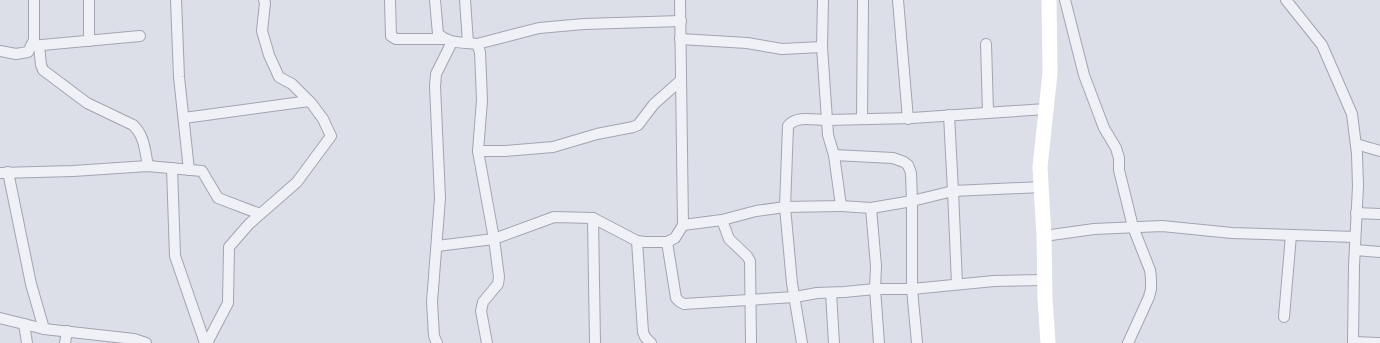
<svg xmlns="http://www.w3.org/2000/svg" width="1380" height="343" font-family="Helvetica,sans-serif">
<rect width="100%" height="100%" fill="#dcdfe8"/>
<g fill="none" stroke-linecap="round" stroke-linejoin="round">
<g stroke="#a1a5b2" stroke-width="12">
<g id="street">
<polyline points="176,0 179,77 189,170"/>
<polyline points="390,0 391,36 396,39 444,39"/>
<path d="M435,0l3,34c11,10 25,8 39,10l3,8 2,48 -4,51h27l48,-4 44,-13 36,-7 5,-2 16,-21 26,-23"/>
<polyline points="465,0 468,43"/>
<polyline points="680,0 683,225 722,220 729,239 747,256 750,261 751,343"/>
<polyline points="898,0 908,119"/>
<polyline points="1065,0 1084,75 1104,128 1116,148 1119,158 1119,170 1133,227 1150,270 1151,278 1151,289 1149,297 1128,343"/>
<polyline points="1286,0 1322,45 1352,114 1357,154 1358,186 1354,266 1353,343"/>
<polyline points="680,39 747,43 782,49 822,47"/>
<polyline points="89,41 89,0"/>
<polyline points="477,44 539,28 584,24 681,21"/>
<polyline points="986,44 988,112"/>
<polyline points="31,46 140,36"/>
<path d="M39,46l2,19 2,5 44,33 46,22c12,11 12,27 15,41"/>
<polyline points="0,51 16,54 28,52 34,40 34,0"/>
<polyline points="949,115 953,191 1041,187"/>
<polyline points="184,118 309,101"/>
<polyline points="862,119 863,0"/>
<polyline points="1356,144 1380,151"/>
<polyline points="478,151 494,239 499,277 498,284 483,302 481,311 487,343"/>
<polyline points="834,155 893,158 904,162 908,165 911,173 912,201 912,289 917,343"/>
<polyline points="172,168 175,256 205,343"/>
<polyline points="8,172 31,284 44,329"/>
<polyline points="0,173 73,171 148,166 202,171 218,198 260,214"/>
<polyline points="841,206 871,208 912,201 953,191 957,284"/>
<polyline points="871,208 876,266 875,289 879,343"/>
<polyline points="1356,213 1380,214"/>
<path d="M722,220l34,-9 29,-4 3,-81c8,-11 27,-6 39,-6l-5,-73 1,-47"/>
<polyline points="1044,236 1094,229 1162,226 1232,233 1355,237"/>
<polyline points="637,241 643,332 645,337 651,343"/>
<polyline points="667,242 676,298 680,302 684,304 795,297 817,293 844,292 875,289 912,289 994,281 1045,280"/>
<polyline points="437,246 494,239 554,217 593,218"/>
<polyline points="1355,250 1380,252"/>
<polyline points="831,293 834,343"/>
<polyline points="1284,317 1291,235"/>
<polyline points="0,318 44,329 134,339 146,343"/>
<polyline points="24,324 27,343"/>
<polyline points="1353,342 1380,343"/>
<polyline points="65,343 67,331"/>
<polyline points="207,343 228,303 229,247 249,224 297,182 331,136 323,119 312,104 292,84 279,77 269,55 262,31 265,3 264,0"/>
<polyline points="437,343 434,336 432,302 440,198 435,86 436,74 452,42"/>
<polyline points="595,343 593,218 637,241 645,242 667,242 675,238 683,225"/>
<polyline points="802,343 792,283 785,207 841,206 834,155 828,135 827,120 912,118 1046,109"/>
</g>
</g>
<use href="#street" stroke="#eff1f6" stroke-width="10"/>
<polyline stroke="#fff" stroke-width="15" points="1048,343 1045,298 1044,236 1040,167 1050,73 1049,0"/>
</g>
</svg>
